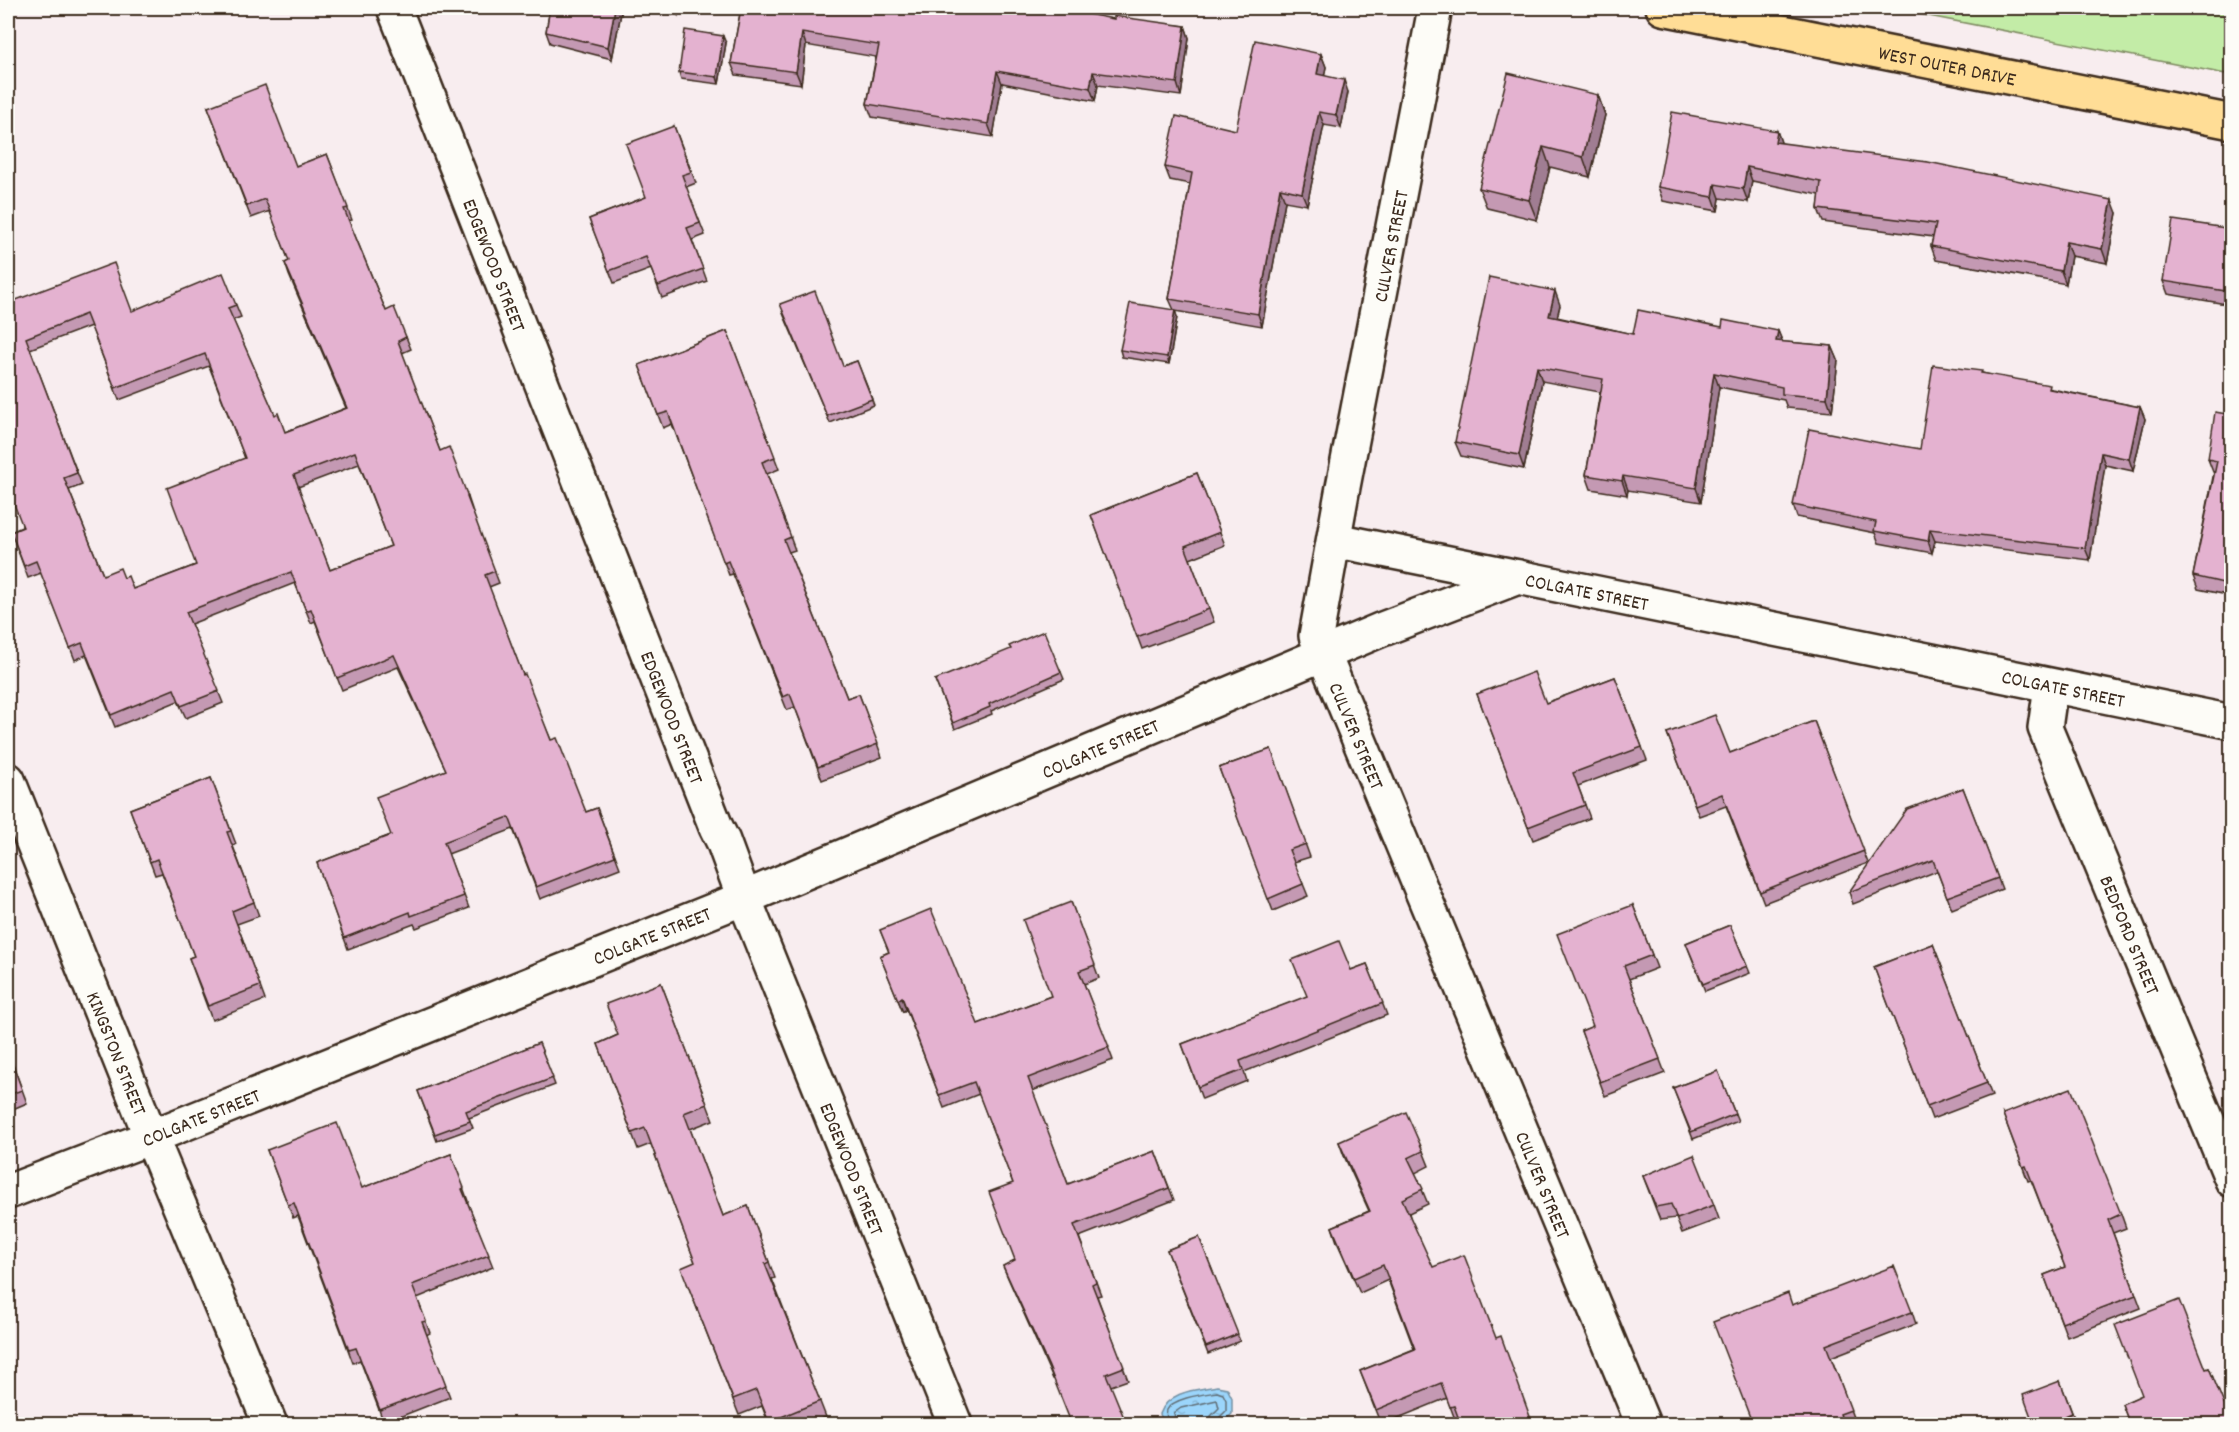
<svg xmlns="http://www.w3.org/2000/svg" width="2239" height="1432" font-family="Dekko,sans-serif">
<defs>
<pattern id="water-ripples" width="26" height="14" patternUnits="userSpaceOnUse" patternTransform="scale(1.5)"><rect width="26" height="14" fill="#9bd5fb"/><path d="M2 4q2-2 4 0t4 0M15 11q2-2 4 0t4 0" fill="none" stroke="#86b7d7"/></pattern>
</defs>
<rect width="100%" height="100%" fill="#f8edef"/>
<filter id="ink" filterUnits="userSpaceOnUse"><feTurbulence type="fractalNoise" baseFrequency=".0167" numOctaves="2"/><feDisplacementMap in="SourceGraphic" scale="12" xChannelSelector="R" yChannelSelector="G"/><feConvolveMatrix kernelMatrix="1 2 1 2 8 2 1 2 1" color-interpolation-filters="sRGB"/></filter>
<g filter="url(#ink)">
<polygon fill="#c3eca7" stroke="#7f8b62" stroke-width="1.5" points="1888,8 2231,8 2231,75"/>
<path fill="url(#water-ripples)" stroke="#7591a3" stroke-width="1.5" d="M1217,1386l10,2 5,10v16l-11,10h-57l-4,-10c8,-23 35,-24 57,-28z"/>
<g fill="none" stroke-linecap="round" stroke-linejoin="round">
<g stroke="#616e76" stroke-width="1.5">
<path d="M1169,1424c-1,-4 -4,-9 -2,-14 5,-12 38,-16 50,-18l6,2 3,6v11l-8,8 -1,5"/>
<polyline points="1176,1424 1174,1413 1181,1408 1217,1400 1219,1408 1211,1416 1210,1424"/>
</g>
<g stroke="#3b2a1e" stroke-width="38">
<g id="minor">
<path id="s1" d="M394,8l322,819 7,14 21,57 211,526"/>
<path id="s2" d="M1435,8l-92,479 -27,149 327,788"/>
<polyline points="1334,540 1518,577"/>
<path id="s3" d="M2051,686l-6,42 187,452"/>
<path id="s4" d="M8,780l143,357 119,287"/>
<path id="s5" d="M8,1192l143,-55 593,-239 636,-268 138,-53 714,145"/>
</g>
</g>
<g stroke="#3b2a1e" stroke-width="38">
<g id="major">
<path id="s6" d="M1663,8l569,114"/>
</g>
</g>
<use href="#minor" stroke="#fdfcf7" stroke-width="33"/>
<use href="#major" stroke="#ffdd96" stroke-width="33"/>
</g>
<g fill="#c499b3" stroke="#3b2a1e" stroke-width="1.5" fill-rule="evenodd">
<polygon points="550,8 622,8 612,59 550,43 546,32"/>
<polygon points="634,8 679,8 678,15"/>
<polygon points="741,8 1114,19 1185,26 1189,38 1181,96 1098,85 1095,101 1002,83 993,137 872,117 867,104 876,57 806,45 801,84 736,75 731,63"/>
<polygon points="726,43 719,84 681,79 679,72"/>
<polygon points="1321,54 1326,67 1324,75 1348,92 1341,128 1324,125 1307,205 1285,201 1262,326 1175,311 1177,317 1169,364 1122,357 1120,350 1174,310 1169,299 1190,184 1170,180 1165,167 1236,130"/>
<polygon points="1598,95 1605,115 1590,177 1550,167 1537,220 1487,208 1479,188"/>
<path d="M208,107l88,59 31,-12 25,66 -3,1 37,90 20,26 5,12 -9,4 38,98 28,46 4,12h-1l28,74 -10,4 34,88 28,65 35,72 11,-4 23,60 -80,31 -27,-70 -65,25 21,54 -53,20 -2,-4 -66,25 -31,-86 74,-28 55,-65 -48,-103 -56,23 -27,-69 -4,2 -16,-40 -104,41 32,79 -37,15 -8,-17 -63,26 -29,-72 -11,5 -34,-87 -13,5 -17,-46 11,-5 -14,-224 124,8 104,-6 5,12 -8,3 42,95 10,17 61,-24 -57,-133 -4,-12 4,-2 -19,-50 -19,7zM91,326l28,74 90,-34 36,92 -49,107 -63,24 -9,-11 -21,-3 -34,-85 13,-5 -52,-136zM359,464l32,82 -61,24 -32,-83z"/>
<polygon points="674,126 696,183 686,187 705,235 692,240 707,281 662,298 651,269 614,283 589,219 646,197"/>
<polygon points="1777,131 1781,143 2117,213 2107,263 2071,256 2066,284 1936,260 1931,246 1933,237 1823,222 1818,209 1820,195 1752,181 1748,202 1720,198 1718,211 1663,201 1658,187"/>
<polygon points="2232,229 2232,305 2168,294 2163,281"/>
<polygon points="1560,305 1557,317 1633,334 1722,327 1778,331 1782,342 1832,346 1838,360 1832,412 1787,408 1784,400 1719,387 1701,502 1628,490 1627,495 1591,489 1586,475 1600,392 1542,381 1524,469 1461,456 1455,442"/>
<polygon points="782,311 843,366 857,361 874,405 830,423"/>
<polygon points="727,331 779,469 767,474 795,550 789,552 847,698 859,694 882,757 822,780 795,707 787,710 733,574 729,575 672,424 663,428 639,365"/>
<polygon points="1982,373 2052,389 2140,407 2145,419 2133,471 2105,465 2090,560 1935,541 1932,553 1879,543 1875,533 1797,517 1793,505 1890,445 1920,449"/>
<polygon points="2232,415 2232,596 2198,589 2193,576 2214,472 2213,472 2208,459"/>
<polygon points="1197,473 1225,545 1190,559 1214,622 1142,649 1091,515"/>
<polygon points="1061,672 1064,679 991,711 992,714 955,729 935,680"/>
<polygon points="1615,677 1647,760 1578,786 1590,818 1533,840 1477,694 1546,703"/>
<polygon points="1814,721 1868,863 1764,903 1726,806 1699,816 1667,733 1730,753"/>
<polygon points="1271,749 1310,857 1294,862 1308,896 1273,911 1219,768"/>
<polygon points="211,778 236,844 233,846 259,916 237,924 265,1000 212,1020 189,958 194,956 162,873 155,875 130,809"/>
<polygon points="1963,788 2002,889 1952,909 1937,871 1853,904 1849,892"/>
<polygon points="1071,902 1099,978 1084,984 1113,1060 1032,1091 1068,1184 1155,1151 1174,1200 1079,1237 1101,1295 1097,1296 1128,1380 1111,1386 1053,1379 1008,1278 1003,1266 1015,1260 1013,1183 979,1094 944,1108 906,1009 903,1012 880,956 889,952 880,930 978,1024 1051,996"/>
<polygon points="1633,905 1657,968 1629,979 1665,1073 1605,1096 1581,1031 1592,1027"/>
<polygon points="1730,925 1750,973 1705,991 1686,943"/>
<polygon points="1933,944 1992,1096 1932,1119 1874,967"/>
<polygon points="1367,964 1387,1015 1244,1072 1247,1081 1202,1099 1182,1044 1306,997 1351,970"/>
<polygon points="661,983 713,1120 690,1129 723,1216 748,1206 775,1278 772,1279 826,1417 807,1425 769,1425 762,1406 739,1415 687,1283 695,1262 651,1144 638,1149 598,1044 618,1035"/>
<polygon points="539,1043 555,1085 469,1118 473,1128 437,1141 418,1091"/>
<polygon points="8,1051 27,1103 8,1111"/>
<polygon points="1718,1071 1738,1121 1693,1139 1673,1088"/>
<polygon points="2003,1114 2121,1214 2126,1228 2113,1233 2141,1308 2067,1337 2044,1275 2065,1267 2031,1180 2028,1181"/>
<polygon points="1339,1142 1423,1151 1429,1166 1415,1173 1428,1204 1409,1213 1460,1420 1456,1422 1447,1398 1381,1425 1360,1371 1414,1349 1388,1280 1360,1293 1337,1242 1332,1227 1369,1211 1344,1156"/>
<polygon points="267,1150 362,1188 451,1154 468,1201 467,1201 493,1267 417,1298 430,1333 426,1335 450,1397 384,1423 360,1360 353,1363 298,1216 293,1218"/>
<polygon points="1643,1176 1714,1205 1719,1219 1682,1233 1676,1218 1660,1220"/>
<polygon points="1199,1237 1240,1341 1208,1354 1167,1250"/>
<polygon points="1792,1305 1912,1312 1916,1324 1831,1357 1855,1423 1851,1425 1753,1425"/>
<polygon points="2209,1368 2232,1425 2130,1425 2122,1404"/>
<polygon points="2060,1381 2075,1420 2063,1425 2034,1425"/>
</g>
<g fill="#a07d92" stroke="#3b2a1e" stroke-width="1.5">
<polygon points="615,8 622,8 612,59 608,47"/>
<polygon points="675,8 679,8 678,15"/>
<polygon points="1185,26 1189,38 1181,96 1177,83"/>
<polygon points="802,33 806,45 801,84 796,72"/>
<polygon points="723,36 726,43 719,84 717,77"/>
<polygon points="1321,54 1326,67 1322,87 1317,74"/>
<polygon points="997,71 1002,83 993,137 988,124"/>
<polygon points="1093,72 1098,85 1095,101 1090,88"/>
<polygon points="1344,80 1348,92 1341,128 1336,115"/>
<polygon points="1598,95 1605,115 1590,177 1583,157"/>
<polygon points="1319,112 1324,125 1307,205 1302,193"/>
<polygon points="1777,131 1782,145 1775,142"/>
<polygon points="1543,147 1550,167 1537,220 1529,200"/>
<polygon points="1747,167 1752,181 1748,202 1743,189"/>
<polygon points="1715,184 1720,198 1718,211 1713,197"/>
<polygon points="1280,188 1285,201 1262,326 1258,314"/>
<polygon points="2112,200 2117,213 2107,263 2102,249"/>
<polygon points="2066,242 2071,256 2066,284 2061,271"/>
<polygon points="1555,291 1560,305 1554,330 1549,316"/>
<polygon points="1175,310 1177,317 1169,364 1167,357"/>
<polygon points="1778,331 1784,345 1776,341"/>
<polygon points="1832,346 1838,360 1832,412 1827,398"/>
<polygon points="1537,367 1542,381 1524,469 1519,455"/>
<polygon points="1714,373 1719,387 1701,502 1696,488"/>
<polygon points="2140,407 2145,419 2133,471 2129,459"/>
<polygon points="2101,453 2105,465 2090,560 2085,548"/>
<polygon points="1623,476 1628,490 1627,495 1622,481"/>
<polygon points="1930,529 1935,541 1932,553 1928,541"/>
<polygon points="902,997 906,1009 903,1012 898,1000"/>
</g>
<g fill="#e4b2d0" stroke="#3b2a1e" stroke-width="1.5" fill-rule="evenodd">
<polygon points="550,8 615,8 608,47 546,32"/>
<polygon points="741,8 1056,8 1114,19 1114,16 1185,26 1177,83 1093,72 1090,88 997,71 988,124 867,104 879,45 802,33 796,72 731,63"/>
<polygon points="685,30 723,36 717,77 679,72"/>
<polygon points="1255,40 1321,54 1317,74 1344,80 1336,115 1319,112 1302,193 1280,188 1258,314 1169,299 1192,173 1165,167 1176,116 1236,130"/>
<polygon points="1508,73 1598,95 1583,157 1543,147 1529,200 1479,188"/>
<path d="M265,85l31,81 31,-12 21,54 -4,1 42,102 8,-4 12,30 -8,4 42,110 9,-4 19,50h-1l28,74 -10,4 38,100 2,-1 26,66 6,-2 29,74 11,-4 18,48 -79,31 -27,-70 -65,25 20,54 -53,20 -1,-4 -66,26 -27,-75 74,-28 -15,-38 70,-27 -52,-115 -57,23 -26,-69 -5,2 -15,-39 -105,40 33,79 -38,15 -7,-17 -63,26 -29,-72 -12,5 -34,-87 -12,5 -13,-34 12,-5 -15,-38v-186l106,-40 18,48 91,-38 13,32 -8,3 47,107 3,-2 7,19 62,-24 -62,-145 4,-2 -24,-62 -18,7 -39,-99zM86,314l29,74 90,-34 40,104 -78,30 29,77 -63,24 -5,-13 -4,2 -4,-10 -17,7 -39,-97 13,-5 -51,-135zM355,452l36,94 -61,24 -36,-95z"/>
<polygon points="1672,112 1777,131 1775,142 1928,162 2112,200 2102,249 2066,242 2061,271 1931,246 1936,224 1818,209 1821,182 1747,167 1743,189 1715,184 1713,197 1658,187"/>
<polygon points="674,126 691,172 682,175 700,223 687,228 703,269 658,286 646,257 609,271 589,219 646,197 626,144"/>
<polygon points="2173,220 2232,229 2232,292 2163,281"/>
<polygon points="1489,277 1555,291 1549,316 1633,334 1638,310 1722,327 1723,320 1778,331 1776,341 1832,346 1827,398 1782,394 1782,387 1714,373 1696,488 1623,476 1622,481 1586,475 1603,379 1537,367 1519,455 1455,442"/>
<polygon points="815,291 843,366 857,361 872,399 827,416 780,304"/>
<polygon points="1130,303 1175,310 1167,357 1120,350"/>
<polygon points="727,331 775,457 762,462 791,537 784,540 847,698 859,694 878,744 818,767 790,694 783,697 728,561 724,563 668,412 658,415 639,365"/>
<polygon points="1933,365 1982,371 1981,373 2050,385 2049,389 2140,407 2129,459 2101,453 2085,548 1930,529 1928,541 1874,531 1876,522 1793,505 1809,429 1890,445 1891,444 1920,449"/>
<polygon points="2215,412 2232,415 2232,585 2193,576 2217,461 2208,459"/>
<polygon points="1197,473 1220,532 1185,546 1209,609 1137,637 1091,515"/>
<polygon points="1044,631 1061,672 989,704 990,707 953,723 935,680 1011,649 1009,646"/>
<polygon points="1534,672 1546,703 1615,677 1642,747 1573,773 1585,805 1528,827 1477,694"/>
<polygon points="1715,715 1730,753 1814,721 1864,851 1760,892 1722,794 1695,805 1667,733"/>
<polygon points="1271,749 1306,844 1289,850 1303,884 1268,899 1219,768"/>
<polygon points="211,778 231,831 227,832 254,902 232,911 260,986 208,1006 189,958 194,956 157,859 150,862 130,809"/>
<polygon points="1963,788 1998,878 1947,897 1933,860 1849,892 1907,809"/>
<polygon points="1071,902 1095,965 1079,971 1109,1047 1028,1078 1068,1184 1155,1151 1169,1188 1074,1225 1096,1282 1092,1284 1124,1367 1106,1374 1127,1425 1072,1425 1049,1367 1003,1266 1015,1260 989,1192 1013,1183 974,1082 939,1095 902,997 898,1000 880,956 889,952 880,930 931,909 978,1024 1051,996 1023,920"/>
<polygon points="1633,905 1652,955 1624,966 1660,1059 1600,1082 1581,1031 1593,1026 1557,934"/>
<polygon points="1730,925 1747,966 1703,984 1686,943"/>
<polygon points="1339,941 1351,970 1367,964 1383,1003 1240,1061 1243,1070 1198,1087 1182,1044 1307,996 1292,960"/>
<polygon points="1933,944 1987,1083 1927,1106 1874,967"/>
<polygon points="661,983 707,1104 684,1113 723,1216 748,1206 769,1262 765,1264 820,1401 769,1422 756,1390 733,1399 681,1268 695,1262 645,1128 632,1133 598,1044 618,1035 606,1004"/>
<polygon points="539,1043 553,1078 466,1111 470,1121 435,1134 418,1091"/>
<polygon points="8,1051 22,1090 8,1095"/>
<polygon points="1718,1071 1735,1114 1691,1132 1673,1088"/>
<polygon points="2071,1088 2121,1214 2108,1220 2136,1295 2062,1323 2044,1275 2065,1267 2026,1166 2023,1167 2003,1114"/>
<polygon points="1406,1112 1423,1151 1408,1158 1423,1189 1402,1199 1433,1267 1464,1255 1496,1338 1501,1336 1533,1425 1461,1425 1454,1406 1450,1407 1441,1383 1376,1410 1360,1371 1415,1349 1383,1265 1354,1278 1332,1227 1370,1211 1339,1142"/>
<polygon points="337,1123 362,1188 451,1154 464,1188 462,1189 489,1255 412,1285 426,1321 422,1322 446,1385 380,1410 356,1348 349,1350 294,1203 288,1205 267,1150"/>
<polygon points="1694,1155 1714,1205 1677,1219 1671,1204 1656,1207 1643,1176"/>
<polygon points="1199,1237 1238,1334 1206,1347 1167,1250"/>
<polygon points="1894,1266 1912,1312 1826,1345 1851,1410 1840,1414 1844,1425 1753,1425 1713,1322 1788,1293 1792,1305"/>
<polygon points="2179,1300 2206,1369 2209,1368 2231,1421 2223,1425 2130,1425 2122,1404 2142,1395 2115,1325"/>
<polygon points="2060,1381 2072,1413 2043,1425 2034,1425 2023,1395"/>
</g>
</g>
<g text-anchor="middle" stroke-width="4.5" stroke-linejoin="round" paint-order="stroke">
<g font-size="20" fill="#3b2a1e" stroke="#fdfcf7">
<text dy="7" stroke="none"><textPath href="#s6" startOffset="290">WEST OUTER DRIVE</textPath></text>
<text transform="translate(1390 246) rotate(-79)" y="7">CULVER STREET</text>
<text dy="7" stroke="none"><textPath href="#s1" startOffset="276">EDGEWOOD STREET</textPath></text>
<text dy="7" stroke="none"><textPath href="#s5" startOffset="1701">COLGATE STREET</textPath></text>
<text dy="7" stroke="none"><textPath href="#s5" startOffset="2187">COLGATE STREET</textPath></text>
<text dy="7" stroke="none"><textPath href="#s1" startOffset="762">EDGEWOOD STREET</textPath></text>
<text dy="7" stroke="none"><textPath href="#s2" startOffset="747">CULVER STREET</textPath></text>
<text dy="7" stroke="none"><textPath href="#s5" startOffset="1179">COLGATE STREET</textPath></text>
<text dy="7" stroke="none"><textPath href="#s3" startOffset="266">BEDFORD STREET</textPath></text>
<text dy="7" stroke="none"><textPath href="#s5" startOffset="693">COLGATE STREET</textPath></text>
<text dy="7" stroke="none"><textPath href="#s4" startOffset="294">KINGSTON STREET</textPath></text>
<text dy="7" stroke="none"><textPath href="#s5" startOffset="207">COLGATE STREET</textPath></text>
<text dy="7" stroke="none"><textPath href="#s1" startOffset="1248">EDGEWOOD STREET</textPath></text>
<text dy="7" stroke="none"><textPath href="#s2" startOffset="1233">CULVER STREET</textPath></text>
</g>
</g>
<rect width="2239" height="1432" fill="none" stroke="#fdfcf7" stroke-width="30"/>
<rect x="15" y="15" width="2209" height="1402" fill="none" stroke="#3b2a1e" stroke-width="2" filter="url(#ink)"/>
</svg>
